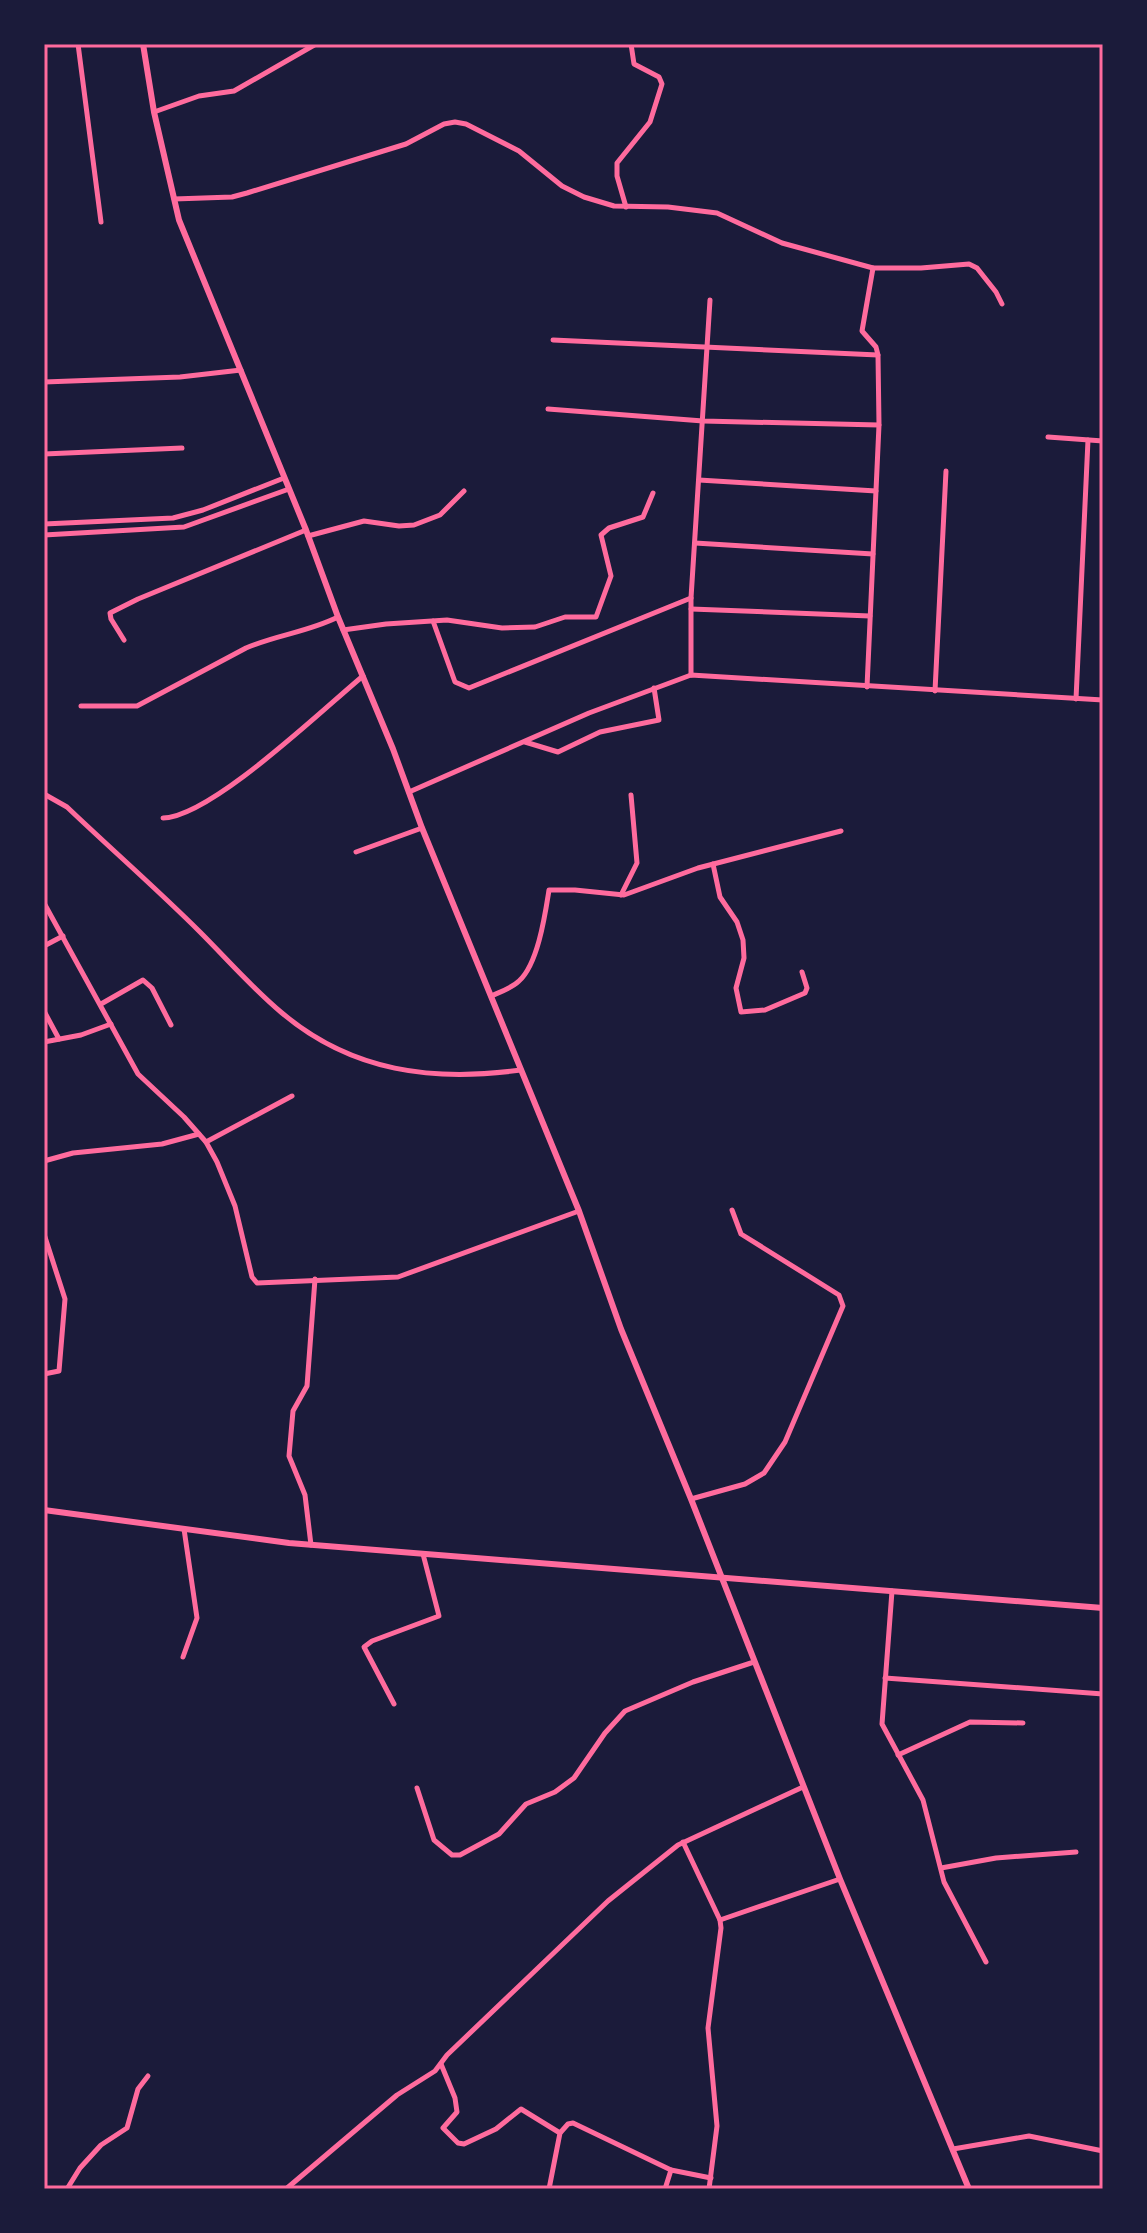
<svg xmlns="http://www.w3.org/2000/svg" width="1147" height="2233" font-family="Arial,sans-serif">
<rect width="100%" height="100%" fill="#1b1b3a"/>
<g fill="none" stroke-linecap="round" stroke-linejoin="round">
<g stroke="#ff6b9d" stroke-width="5">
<polyline points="78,44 101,222"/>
<polyline points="154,112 199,96 234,91 316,44"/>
<polyline points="174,199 232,197 247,193 406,144 444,124 455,122 466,124 519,151 562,186 584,197 614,206 668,207 717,213 782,243 873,268 921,268 969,264 977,268 996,292 1002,304"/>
<polyline points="626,207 617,176 617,163 650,122 662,84 659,77 634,64 631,44"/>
<polyline points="553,340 878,355"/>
<polyline points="44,382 180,377 241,370"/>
<polyline points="548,409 703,421 879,425"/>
<polyline points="1048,437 1103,441"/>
<polyline points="44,454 182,448"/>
<polyline points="699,480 876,491"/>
<polyline points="44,524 173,518 203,510 284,478"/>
<polyline points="44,535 184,527 289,489"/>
<polyline points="308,536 364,521 399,526 414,525 440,515 464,491"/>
<polyline points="695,543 873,554"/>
<polyline points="691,609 870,616"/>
<polyline points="433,621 455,682 469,688 691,598"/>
<polyline points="343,630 386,624 447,620 502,628 535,627 565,617 596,617 611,576 601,535 609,528 643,517 653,493"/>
<polyline points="124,640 111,619 110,613 138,599 306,530"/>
<polyline points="691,675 691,598 710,300"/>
<polyline points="867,687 879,425 878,355 876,347 862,331 873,268"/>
<polyline points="935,691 946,471"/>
<polyline points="1076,699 1088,440"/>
<path d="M81,706h56l109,-58c30,-13 62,-16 92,-31"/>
<polyline points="525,742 558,752 600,732 659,720 654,688"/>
<polyline points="409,792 589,713 691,675 1103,700"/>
<path d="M44,794l23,13c44,42 90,82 133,125 27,27 52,56 82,81 70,59 151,69 239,57"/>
<path d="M163,818c48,-1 160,-109 200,-142"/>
<polyline points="356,852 422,828"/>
<polyline points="713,864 720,897 737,922 743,940 744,958 736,988 741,1012 765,1010 805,993 807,988 802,972"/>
<polyline points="621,895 637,863 631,795"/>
<polyline points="44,903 138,1074 184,1117 206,1142 217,1162 235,1206 252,1277 257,1283 398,1277 579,1211"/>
<polyline points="44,946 63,936"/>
<path d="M491,996c9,-4 21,-8 28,-15 19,-17 26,-66 30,-91h26l49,5 74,-27 143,-37"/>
<polyline points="101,1004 143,980 152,988 171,1025"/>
<polyline points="44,1011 59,1039"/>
<polyline points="44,1042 81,1035 111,1024"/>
<polyline points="206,1142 292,1096"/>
<polyline points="44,1161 73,1153 162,1144 199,1134"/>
<polyline points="44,1234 65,1299 59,1371 44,1374"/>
<polyline points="691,1499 745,1484 764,1473 785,1442 843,1306 839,1295 741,1234 732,1210"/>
<polyline points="311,1545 305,1495 289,1456 293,1411 307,1386 315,1279"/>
<polyline points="892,1591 882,1724 923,1800 944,1882 986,1962"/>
<polyline points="183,1657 197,1618 184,1529"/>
<polyline points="885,1678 1103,1694"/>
<polyline points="394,1704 364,1647 372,1641 439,1616 423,1554"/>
<polyline points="898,1755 970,1722 1023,1723"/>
<polyline points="417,1788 434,1840 452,1855 460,1855 499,1834 526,1804 555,1792 574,1778 605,1733 625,1711 693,1682 754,1662"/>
<polyline points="683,1842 720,1920 721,1928 708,2028 717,2126 709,2189"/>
<polyline points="941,1868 996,1858 1076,1852"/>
<polyline points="720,1920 840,1879"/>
<polyline points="441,2064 455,2098 457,2112 443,2128 458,2143 464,2144 496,2129 521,2109 560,2133"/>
<polyline points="953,2149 1029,2136 1103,2151"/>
<polyline points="67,2189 80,2168 101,2145 127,2128 138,2089 148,2076"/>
<polyline points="286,2189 397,2095 435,2071 447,2055 608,1901 678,1845 803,1787"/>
<polyline points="549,2189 560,2133 568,2124 573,2123 671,2170 711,2178"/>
<polyline points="665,2189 671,2170"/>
</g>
<g stroke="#ff6b9d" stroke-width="6">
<polyline points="143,44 154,112 179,220 306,530 338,617 393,749 422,828 579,1211 621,1329 691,1499 840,1879 969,2189"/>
<polyline points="44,1510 289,1543 1103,1608"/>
</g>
</g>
<rect width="1147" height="2233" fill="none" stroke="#1b1b3a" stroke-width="92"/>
<rect x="46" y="46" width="1055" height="2141" fill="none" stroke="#ff6b9d" stroke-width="3"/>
</svg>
